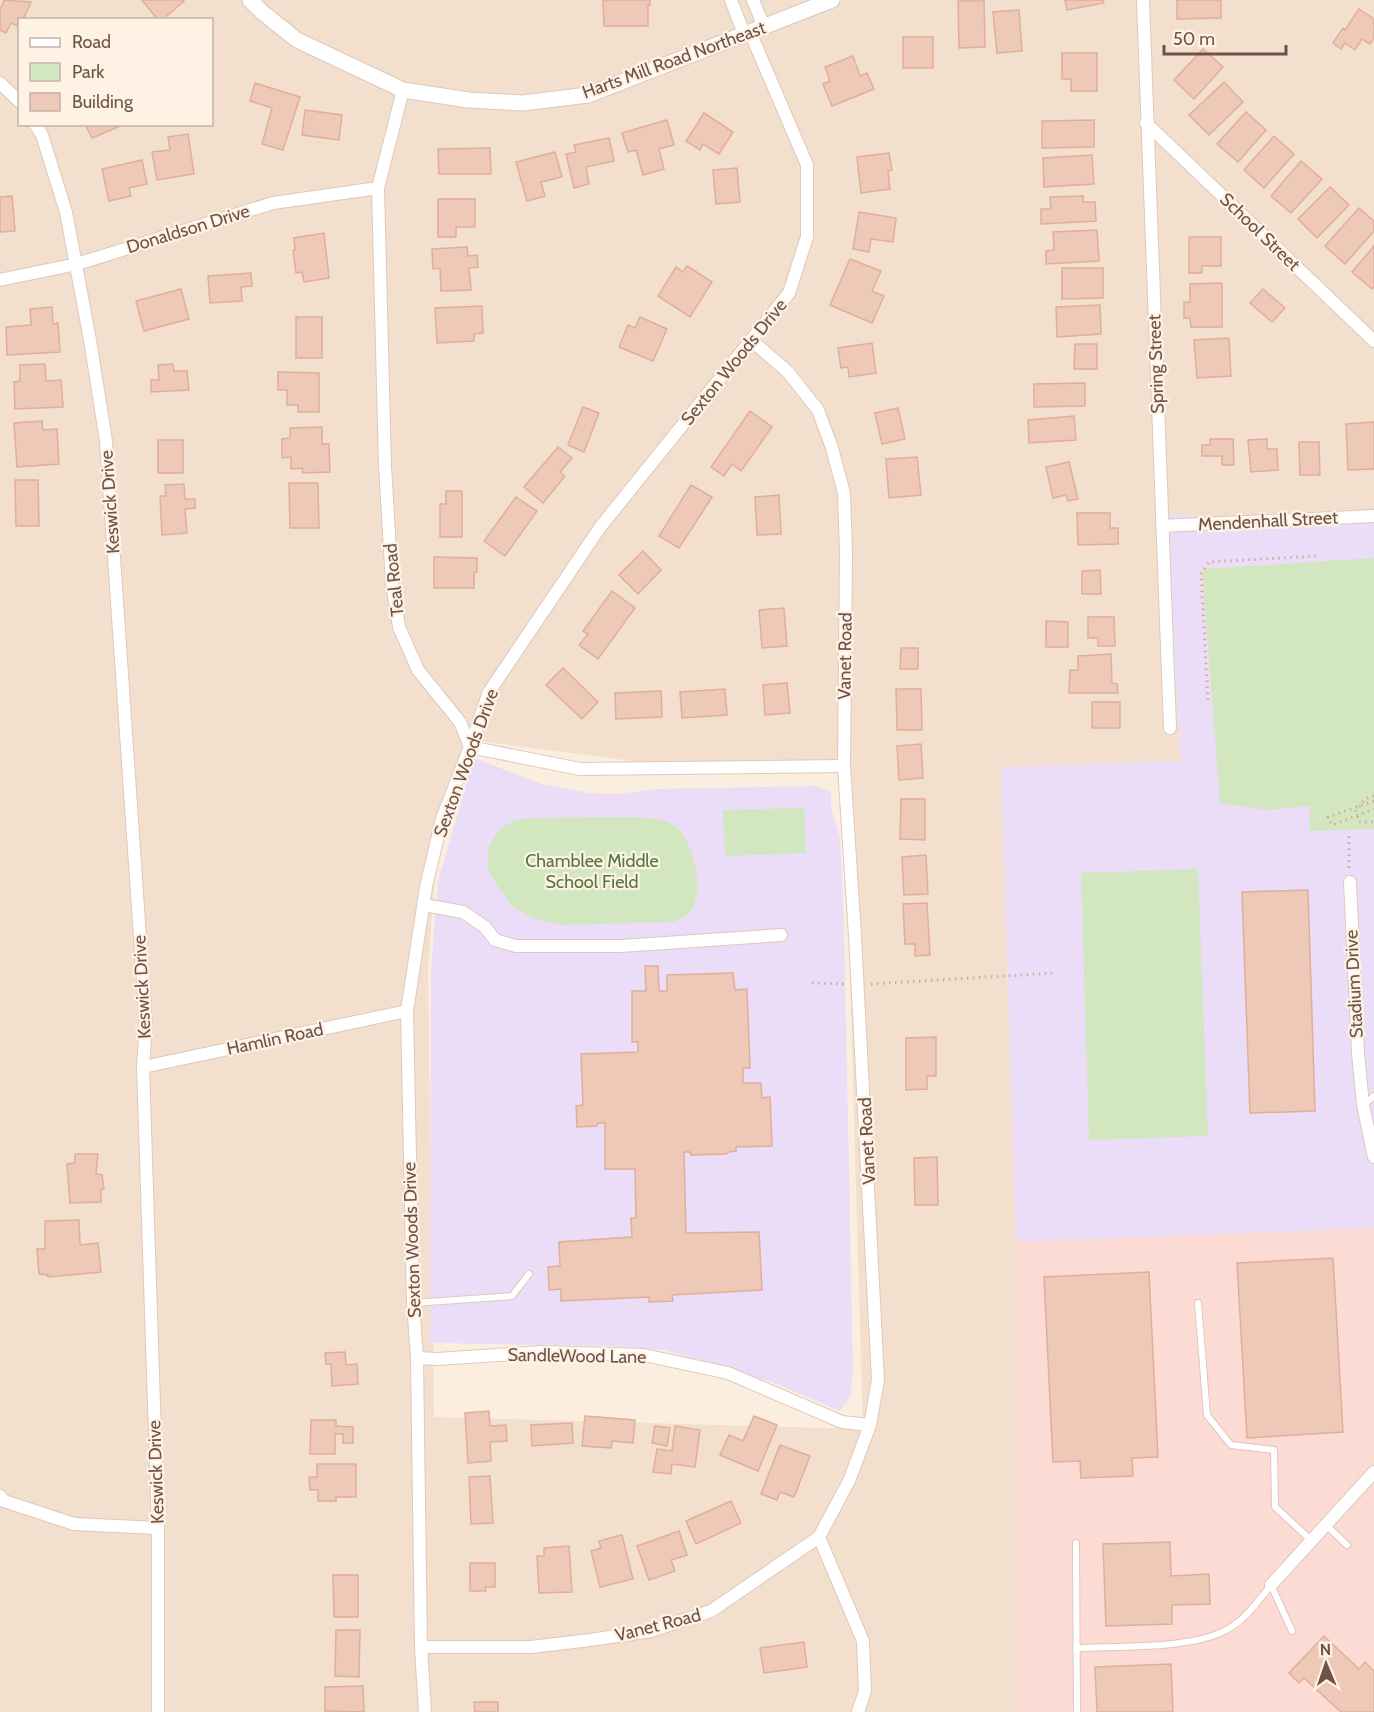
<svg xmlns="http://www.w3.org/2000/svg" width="1374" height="1712" font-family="Cabin,sans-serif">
<rect width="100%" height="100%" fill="#fbeedf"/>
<path fill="#f2dfce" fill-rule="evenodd" d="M0,0h1374v510l-50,2 -86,8 -72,-6 15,247 -180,7 15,474 5,470h-1021zM20,20h192v104h-192zM472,740l221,29 151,-2 19,662 -429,-12 -6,-448 11,-145z"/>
<polygon fill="#fbdbd3" points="1374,1228 1374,1712 1021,1712 1016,1242"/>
<g fill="#ebdcf7">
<polygon points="1374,510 1374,1228 1016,1242 1001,767 1181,761 1166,514 1238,520 1325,512"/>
<polygon points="477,759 541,784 590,793 616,794 658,789 816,786 831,792 831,808 840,838 844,927 853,1373 850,1397 840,1411 779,1385 713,1363 663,1350 611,1346 430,1343 431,969 438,882 472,765"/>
</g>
<g fill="#d2e7bf">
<polygon points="1374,558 1374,829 1310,831 1310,806 1267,810 1220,803 1202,569"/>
<polygon points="804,808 806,853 725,856 723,810"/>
<path d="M629,817c15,1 33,0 46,9 19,15 29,61 17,83 -4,7 -11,10 -19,13l-112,3 -26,-6 -21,-11 -18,-24 -8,-15v-21l12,-20 16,-8 15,-2z"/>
<polygon points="1198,869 1208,1136 1089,1140 1081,873"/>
</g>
<g fill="#efc9b7" stroke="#e1ae99" stroke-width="1.5">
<polygon points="4,0 31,2 23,20 20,20 20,27 11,23 6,33 0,30 0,10"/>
<polygon points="142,0 183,0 184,1 162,20 158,20"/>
<polygon points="603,0 650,0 650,5 648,5 648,26 604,26"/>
<polygon points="1065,0 1103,0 1104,3 1067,10"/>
<polygon points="1177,0 1221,0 1221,18 1177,19"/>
<polygon points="958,1 984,1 985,47 959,48"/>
<polygon points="1359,9 1374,19 1374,38 1370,44 1362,39 1355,50 1345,43 1341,49 1333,43 1343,28 1345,30"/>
<polygon points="1019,10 1022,51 997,53 993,12"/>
<rect x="903" y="37" width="30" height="31"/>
<polygon points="1203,49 1223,67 1194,99 1174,80"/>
<polygon points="1062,53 1097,53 1097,91 1071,91 1071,79 1062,79"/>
<polygon points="853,56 860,76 867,73 874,89 832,106 823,84 830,81 825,67"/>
<polygon points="1224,82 1243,102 1209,135 1189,115"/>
<polygon points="255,83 300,97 283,150 262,144 272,108 250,101"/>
<polygon points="305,110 342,115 339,140 302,135"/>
<polygon points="1246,112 1266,130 1238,162 1217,144"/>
<polygon points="704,113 733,132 719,154 703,144 700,150 686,141"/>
<polygon points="667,120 674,145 659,149 664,169 643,175 636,150 628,152 622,133"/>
<polygon points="1094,120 1094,147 1042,148 1042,121"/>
<polygon points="85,124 119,124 120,126 92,138"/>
<polygon points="188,134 194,174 157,180 152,152 170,150 168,137"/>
<polygon points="1274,136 1294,154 1264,188 1244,170"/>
<polygon points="609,138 614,161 586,167 589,184 574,188 566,154 576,152 574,145"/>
<polygon points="490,148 491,174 439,174 438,149"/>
<polygon points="555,152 562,177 541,182 545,196 527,201 516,162"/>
<polygon points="889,153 892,170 888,171 890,189 861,193 857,157"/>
<polygon points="1092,155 1094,184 1044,187 1043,158"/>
<polygon points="142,160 147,184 129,188 131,196 109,201 102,169"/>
<polygon points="1301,161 1322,179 1291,213 1271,196"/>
<polygon points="737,168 740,202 716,204 713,170"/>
<polygon points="1330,187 1349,205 1317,238 1298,219"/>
<polygon points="12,196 15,231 0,232 0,197"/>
<polygon points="1083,196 1083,202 1095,202 1096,221 1041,224 1041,209 1051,209 1050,197"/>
<polygon points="438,199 475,199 475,227 456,227 456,237 438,237"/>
<polygon points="1359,208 1374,221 1374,231 1345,264 1325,246"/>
<polygon points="859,212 896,218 893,242 871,239 869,252 853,249"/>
<polygon points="1097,230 1099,261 1046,264 1046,251 1054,250 1053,232"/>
<polygon points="324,233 329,278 304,282 302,272 296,273 293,250 295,250 294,238"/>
<polygon points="1189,237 1221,237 1221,266 1202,266 1202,273 1189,273"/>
<polygon points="1374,246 1374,286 1372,289 1352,272"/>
<polygon points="467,247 468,256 477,255 478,267 469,268 471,290 441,291 440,268 433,269 432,249"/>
<polygon points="850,259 881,271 872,291 884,296 872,323 830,305"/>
<polygon points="687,266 712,282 690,317 658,296 676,267 683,272"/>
<polygon points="1062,268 1103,268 1103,298 1062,299"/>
<polygon points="251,273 252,286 241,287 242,301 210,303 208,276"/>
<polygon points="1222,283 1222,327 1191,327 1190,318 1184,318 1184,302 1190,302 1190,284"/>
<polygon points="181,289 189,319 144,331 136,301"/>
<polygon points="1263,289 1285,308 1272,322 1250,303"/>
<polygon points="1100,305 1101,334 1057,337 1056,307"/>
<polygon points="482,306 483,333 474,334 474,341 437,343 435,308"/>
<polygon points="52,307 53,324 58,323 60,352 7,355 6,327 31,325 30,309"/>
<rect x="296" y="317" width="26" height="41"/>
<polygon points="640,317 667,329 653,361 619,347 628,325 635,328"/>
<polygon points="1229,338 1231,376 1197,378 1194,340"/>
<polygon points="872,343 876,373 849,377 848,367 841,368 838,348"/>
<polygon points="1075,344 1097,344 1097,369 1074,369"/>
<polygon points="45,364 46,381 61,380 63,407 15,409 14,382 20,381 20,365"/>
<polygon points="173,364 174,371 187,371 189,390 151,392 151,380 159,380 158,365"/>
<polygon points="278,372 319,373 319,412 298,412 298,405 287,405 287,390 278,390"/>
<polygon points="1085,383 1085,406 1034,407 1034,384"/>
<polygon points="583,407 599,413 584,452 568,445"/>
<polygon points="898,408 905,439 882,444 875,413"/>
<polygon points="750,411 772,427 741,471 732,464 724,476 711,467"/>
<polygon points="1074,416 1076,440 1029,443 1028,420"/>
<polygon points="42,421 43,430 57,429 59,464 17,467 14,423"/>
<polygon points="1374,422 1374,469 1348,470 1346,424"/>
<polygon points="322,427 322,444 329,444 330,472 303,473 302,468 291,469 291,457 282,458 282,439 290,438 290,428"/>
<polygon points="1210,439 1233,439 1234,465 1222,465 1222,456 1202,456 1202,445 1210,445"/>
<polygon points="1267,439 1267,449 1277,449 1278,470 1251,472 1248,440"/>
<rect x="158" y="440" width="25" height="33"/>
<polygon points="1299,442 1319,442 1320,475 1300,475"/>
<polygon points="558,447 572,458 560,472 565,476 543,503 524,487"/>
<polygon points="917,457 921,495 889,498 886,459"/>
<polygon points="1069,462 1078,499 1068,501 1066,495 1053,498 1046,467"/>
<polygon points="15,480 38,480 39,526 16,526"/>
<polygon points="289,483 318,483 319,528 290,528"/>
<polygon points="184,484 185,499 195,499 195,508 185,509 187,533 162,535 160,496 166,496 165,485"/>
<polygon points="691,485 712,497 679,548 659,536"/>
<polygon points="446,491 462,491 462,537 440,537 440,504 446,504"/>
<polygon points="779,495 781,534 757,535 755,497"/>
<polygon points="516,497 537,511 505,556 484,541"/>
<polygon points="1077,513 1110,513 1110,528 1118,528 1118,544 1078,545"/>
<polygon points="643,551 661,570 638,594 619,575"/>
<polygon points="434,557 477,558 477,572 474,573 474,588 434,588"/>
<polygon points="1100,570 1101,594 1082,594 1082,571"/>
<polygon points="612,591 635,608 598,659 579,645 588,634 583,631"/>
<polygon points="784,608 787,646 762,648 759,610"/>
<polygon points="1088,617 1114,617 1115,646 1098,646 1098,638 1088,638"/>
<polygon points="1046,621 1068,622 1068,647 1046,647"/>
<polygon points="901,648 918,648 918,669 900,669"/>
<polygon points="1111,654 1112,683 1117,684 1118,693 1069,693 1070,670 1078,670 1078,656"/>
<polygon points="563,668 598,702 582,719 546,685"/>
<polygon points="787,683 790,713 765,715 763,685"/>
<polygon points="725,689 727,715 682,718 680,692"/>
<polygon points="896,689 921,689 922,730 897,730"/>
<polygon points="661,691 662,717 616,719 615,693"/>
<rect x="1092" y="702" width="28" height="26"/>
<polygon points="921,744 923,778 899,780 897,746"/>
<polygon points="901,799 925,799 925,840 900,839"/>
<polygon points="926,855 928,894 904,895 902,857"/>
<polygon points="1308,890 1315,1111 1250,1113 1242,892"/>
<polygon points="927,903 930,955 915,956 915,944 905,944 903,904"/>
<polygon points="645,966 658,966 659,991 667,991 667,975 733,973 735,990 747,989 750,1068 743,1068 743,1083 761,1083 762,1098 770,1097 772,1146 736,1147 736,1151 728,1152 727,1154 691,1155 690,1152 684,1152 686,1233 759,1232 762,1290 672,1295 673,1301 649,1302 649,1297 561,1301 561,1289 549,1290 548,1267 560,1266 559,1242 632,1237 631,1218 636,1218 635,1169 605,1169 605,1123 598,1123 597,1126 577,1127 576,1106 583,1105 581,1054 638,1052 638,1042 632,1042 632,991 646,991"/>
<polygon points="936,1037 936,1076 927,1076 927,1089 906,1090 906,1038"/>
<polygon points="75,1154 98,1154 96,1174 102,1175 104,1189 101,1189 101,1202 70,1203 67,1164 75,1163"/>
<polygon points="937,1157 938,1205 915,1205 914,1158"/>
<polygon points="79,1220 80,1245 98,1243 101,1272 48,1277 48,1275 39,1274 37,1249 45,1249 45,1221"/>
<polygon points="1333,1258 1343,1432 1247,1438 1237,1263"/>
<polygon points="1149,1272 1158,1457 1132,1458 1133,1476 1081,1478 1080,1461 1053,1462 1044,1277"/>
<polygon points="345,1352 346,1365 357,1364 358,1384 332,1386 331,1364 326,1364 325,1353"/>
<polygon points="489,1411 490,1426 506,1425 507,1441 490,1442 491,1461 468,1463 465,1413"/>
<polygon points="585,1416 635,1420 633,1443 612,1441 611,1448 582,1446"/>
<polygon points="754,1416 777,1425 758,1471 720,1455 729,1435 743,1441"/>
<polygon points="311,1420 336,1420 336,1426 353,1427 353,1443 343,1443 343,1434 335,1434 335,1454 310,1454"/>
<polygon points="572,1423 573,1443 532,1446 531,1425"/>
<polygon points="655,1426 670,1428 667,1446 652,1443"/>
<polygon points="675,1426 700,1430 695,1467 672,1464 671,1474 653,1472 657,1449 672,1451"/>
<polygon points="780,1445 810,1456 794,1497 780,1492 777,1500 761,1494"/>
<polygon points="317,1464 356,1464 356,1497 336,1497 336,1501 318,1501 318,1490 310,1490 309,1477 317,1477"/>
<polygon points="490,1476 493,1523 471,1524 469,1477"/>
<polygon points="731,1501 741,1523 696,1544 686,1521"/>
<polygon points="679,1531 687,1555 671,1560 675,1571 649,1580 637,1546"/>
<polygon points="622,1535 633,1579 600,1587 591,1551 601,1548 599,1541"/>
<polygon points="1170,1542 1171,1576 1209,1574 1210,1604 1172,1605 1172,1624 1106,1626 1103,1544"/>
<polygon points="569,1546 572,1592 539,1593 537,1556 544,1556 544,1548"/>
<polygon points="470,1563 495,1563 495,1587 485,1587 486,1591 470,1591"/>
<polygon points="333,1575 358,1575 358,1617 334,1617"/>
<polygon points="336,1630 360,1630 359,1677 335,1676"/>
<polygon points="1324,1636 1359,1669 1365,1662 1374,1671 1374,1712 1341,1712 1304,1678 1299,1683 1289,1673"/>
<polygon points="804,1642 807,1667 764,1673 760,1648"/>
<polygon points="1171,1664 1173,1712 1097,1712 1095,1667"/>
<polygon points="363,1686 364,1712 325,1711 325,1687"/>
<polygon points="474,1702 498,1702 498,1712 475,1712"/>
</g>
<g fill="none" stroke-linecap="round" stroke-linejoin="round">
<g stroke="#dec9bc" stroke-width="8">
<g id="service">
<polyline points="1363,1105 1374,1096"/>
<polyline points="413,1303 512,1296 529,1274"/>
<polyline points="1198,1303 1207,1415 1231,1445 1274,1450 1275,1507 1311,1540"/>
<polyline points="1326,1525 1347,1545"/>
<polyline points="1076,1543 1077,1712"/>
<path d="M1076,1648c42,-2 107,1 144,-15 22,-9 37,-30 51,-48l21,46"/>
</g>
</g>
<g stroke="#dec9bc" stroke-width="14">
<g id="minor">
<polyline points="731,0 744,34"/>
<polyline points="753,0 764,27"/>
<polyline points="1143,0 1170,728"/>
<polyline points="0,83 20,102"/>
<polyline points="403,90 378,188 385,466 392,583 399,627 418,670 460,722 470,747 580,769 844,766"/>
<polyline points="1146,123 1374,341"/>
<polyline points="35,124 42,135 66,212 90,340 106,441 146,1025 143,1067 158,1528 158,1712"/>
<polyline points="0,280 77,264 273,203 378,188"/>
<polyline points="1162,526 1374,516"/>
<polyline points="1350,882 1358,1053 1363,1105 1374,1157"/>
<polyline points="424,905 463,912 485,927 495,940 516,946 621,946 781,935"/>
<polyline points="143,1067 407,1011"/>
<polyline points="417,1358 437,1359 542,1352 644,1355 728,1373 842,1422 870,1425"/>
<polyline points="0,1496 4,1501 74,1524 158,1528"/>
<polyline points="819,1537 863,1641 865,1691 858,1712"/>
<polyline points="1271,1585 1374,1472"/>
<polyline points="421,1647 531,1647 590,1640 651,1631 711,1611 819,1537 849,1481 870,1425 878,1380 855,936 844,766 846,552 844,493 832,448 818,410 788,372 751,340"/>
<polyline points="425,1712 421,1647 417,1358 413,1303 407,1011 426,887 442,819 470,747 489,692 601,526 789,293 807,237 807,165 750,32"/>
</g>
</g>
<g stroke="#dec9bc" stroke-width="17">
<polyline id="tertiary" points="250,0 262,12 297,40 403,90 468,100 523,103 588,95 832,0"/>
</g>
<g stroke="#d3ad9b" stroke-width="3" stroke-dasharray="1.5 4.5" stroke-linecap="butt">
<polyline points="1208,700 1201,574 1209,562 1318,556"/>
<polyline points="1374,796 1365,799 1356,811 1359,822 1374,822"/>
<polyline points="1374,801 1328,817 1332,825 1374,809"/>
<polyline points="1349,868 1349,834"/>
<polyline points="812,983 844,984"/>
<polyline points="871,984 1055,973"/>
</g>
<use href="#service" stroke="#fff" stroke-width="6"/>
<use href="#minor" stroke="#fff" stroke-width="12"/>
<use href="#tertiary" stroke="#fff" stroke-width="15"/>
</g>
<g text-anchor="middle" stroke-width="4.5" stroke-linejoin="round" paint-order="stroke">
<g font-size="18" fill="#705348" stroke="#fef2e4">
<text transform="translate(674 60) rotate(-20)" y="6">Harts Mill Road Northeast</text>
<text transform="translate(188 229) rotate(-17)" y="6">Donaldson Drive</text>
<text transform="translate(1260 232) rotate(44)" y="6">School Street</text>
<text transform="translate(734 362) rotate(-51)" y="6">Sexton Woods Drive</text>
<text transform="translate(1156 364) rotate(-92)" y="6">Spring Street</text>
<text transform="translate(110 502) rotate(-94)" y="6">Keswick Drive</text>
<text transform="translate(1268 521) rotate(-3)" y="6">Mendenhall Street</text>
<text transform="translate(394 580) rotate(-96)" y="6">Teal Road</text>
<text transform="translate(845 656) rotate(-89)" y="6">Vanet Road</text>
<text transform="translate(466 763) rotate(-70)" y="6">Sexton Woods Drive</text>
<text transform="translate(1354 984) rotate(-93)" y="6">Stadium Drive</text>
<text transform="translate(142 987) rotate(-93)" y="6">Keswick Drive</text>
<text transform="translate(275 1039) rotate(-12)" y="6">Hamlin Road</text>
<text transform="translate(867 1141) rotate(-93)" y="6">Vanet Road</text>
<text transform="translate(412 1240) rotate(-92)" y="6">Sexton Woods Drive</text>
<text transform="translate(577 1356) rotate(1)" y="6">SandleWood Lane</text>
<text transform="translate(156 1472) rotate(-92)" y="6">Keswick Drive</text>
<text transform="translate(658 1625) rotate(-14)" y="6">Vanet Road</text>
</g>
<g font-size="18" fill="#547641" stroke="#fef2e4">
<text x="592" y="867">Chamblee Middle<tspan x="592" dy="21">School Field</tspan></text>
</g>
</g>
<rect x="18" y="18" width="195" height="108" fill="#fef2e4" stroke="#c5b2a6" stroke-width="1.5"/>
<rect x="30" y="38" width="30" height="9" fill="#ffffff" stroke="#c5b2a6" stroke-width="1.5"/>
<text x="72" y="48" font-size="18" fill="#705348">Road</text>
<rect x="30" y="63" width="30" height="18" fill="#d2e7bf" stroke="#c5b2a6" stroke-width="1.5"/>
<text x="72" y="78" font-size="18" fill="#705348">Park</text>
<rect x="30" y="93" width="30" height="18" fill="#efc9b7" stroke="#c5b2a6" stroke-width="1.5"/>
<text x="72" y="108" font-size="18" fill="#705348">Building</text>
<g transform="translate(1326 1664) rotate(358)" stroke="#fef2e4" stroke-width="4.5" paint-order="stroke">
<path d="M0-4.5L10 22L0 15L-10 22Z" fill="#705348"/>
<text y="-9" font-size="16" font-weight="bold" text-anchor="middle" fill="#705348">N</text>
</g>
<path d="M1164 45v9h122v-9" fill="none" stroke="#705348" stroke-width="3"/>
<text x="1173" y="45" font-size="18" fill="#705348" stroke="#fef2e4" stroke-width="4.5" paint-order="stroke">50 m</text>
</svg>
